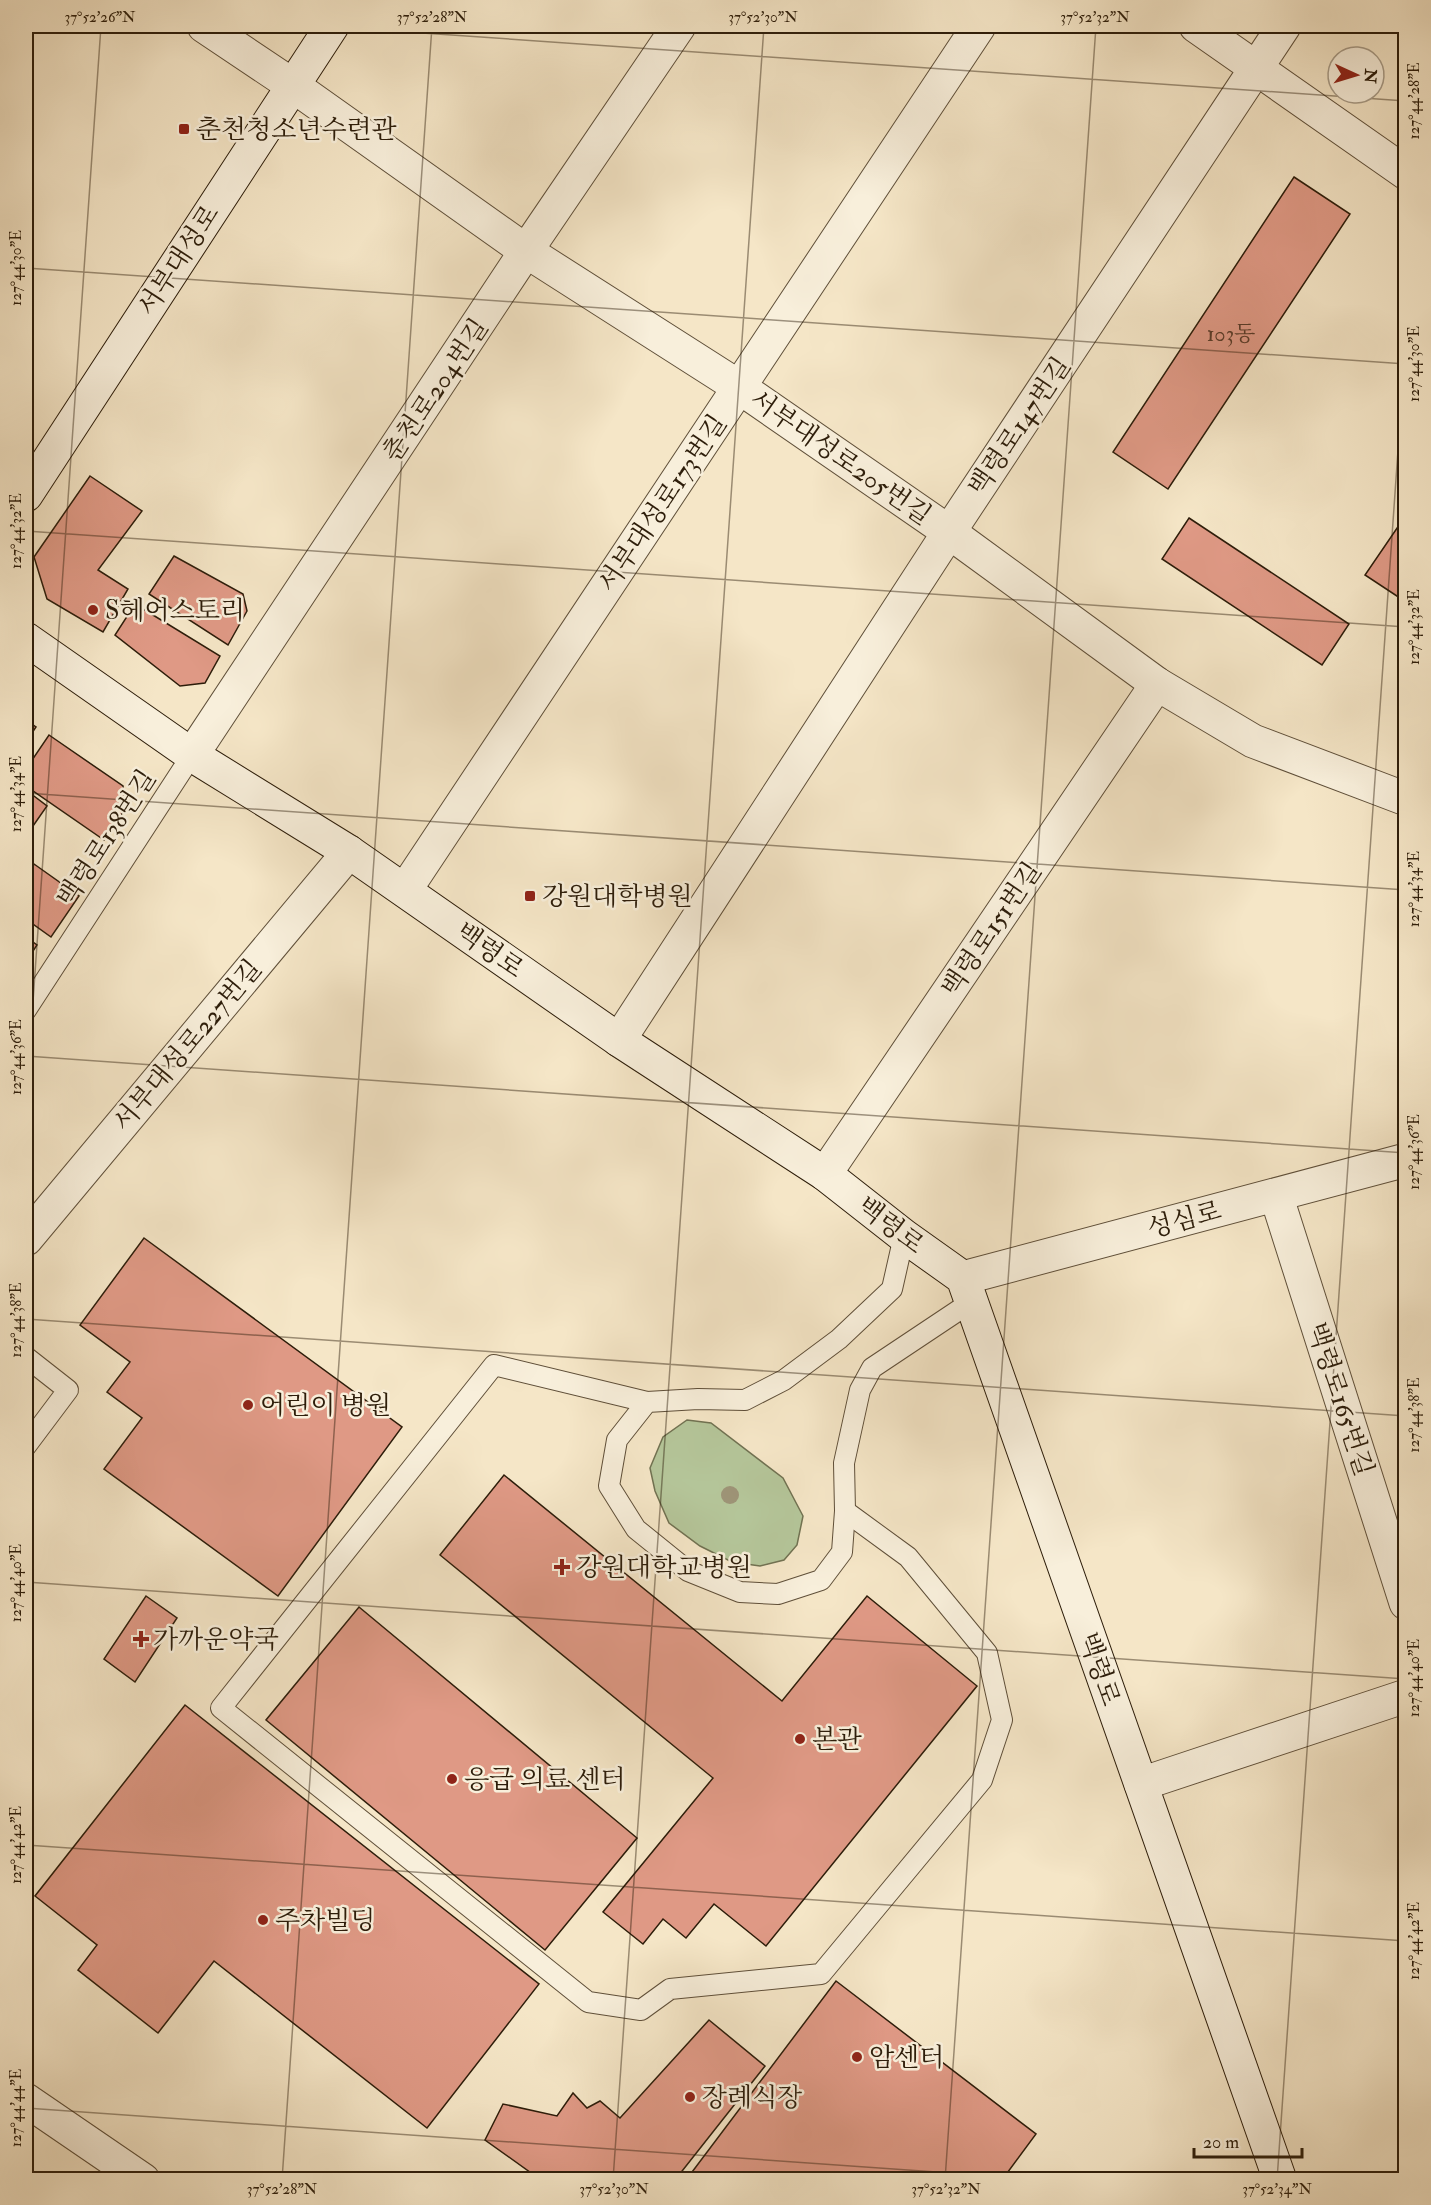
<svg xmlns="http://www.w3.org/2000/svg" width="1431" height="2205" font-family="'IM FELL Double Pica','Noto Serif KR',serif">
<rect width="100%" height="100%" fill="#f5e6c7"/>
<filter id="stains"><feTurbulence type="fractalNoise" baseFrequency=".00333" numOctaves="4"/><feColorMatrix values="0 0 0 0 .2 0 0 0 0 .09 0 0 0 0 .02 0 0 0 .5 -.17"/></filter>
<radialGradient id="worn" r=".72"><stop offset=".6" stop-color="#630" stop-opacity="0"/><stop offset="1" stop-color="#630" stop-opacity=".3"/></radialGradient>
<polygon fill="#b5c69a" stroke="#717252" stroke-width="1.5" points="687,1420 711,1423 783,1478 803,1516 797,1545 784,1560 760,1566 732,1562 700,1546 669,1523 655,1491 650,1468 663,1437"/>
<g fill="#df9985" stroke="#2d1d0a" stroke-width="1.5">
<polygon points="1294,177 1350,214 1168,489 1113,452"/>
<polygon points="90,476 142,511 98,570 128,589 103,632 47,599 34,557"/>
<polygon points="1406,515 1406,602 1365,575"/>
<polygon points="1189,518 1349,624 1322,665 1162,559"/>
<polygon points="174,556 243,594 247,611 228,645 149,594"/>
<polygon points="135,604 220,656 205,683 180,686 115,635"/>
<polygon points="26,720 36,727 26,742"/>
<polygon points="49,735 123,786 125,809 104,840 26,786 26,769"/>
<polygon points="26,790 47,806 26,836"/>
<polygon points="34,864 79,896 51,937 26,919 26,877"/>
<polygon points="26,937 37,945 26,962"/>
<polygon points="144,1238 402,1427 278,1596 104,1469 142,1418 107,1392 130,1362 80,1325"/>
<polygon points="504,1475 782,1701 867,1596 977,1686 766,1946 714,1904 686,1938 663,1919 643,1944 603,1912 713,1778 440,1555"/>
<polygon points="146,1596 177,1618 135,1682 104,1659"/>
<polygon points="359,1607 637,1838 545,1950 266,1720"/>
<polygon points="185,1705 539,1984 427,2128 214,1961 158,2033 78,1970 97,1945 35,1896"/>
<polygon points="836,1981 1036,2134 1002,2180 686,2180"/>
<polygon points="709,2020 765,2066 675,2180 541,2180 485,2140 503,2104 557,2116 573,2093 587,2108 600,2101 620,2118"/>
</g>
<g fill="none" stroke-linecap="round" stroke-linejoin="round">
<g stroke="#5f4f39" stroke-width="22">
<g id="lane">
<polyline points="26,1010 192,755"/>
<polyline points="904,1236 892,1289 839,1339 784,1380 745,1400 698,1399 647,1402 617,1440 609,1486 636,1529 688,1571 740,1592 778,1594 821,1580 842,1552 845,1511 844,1463 860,1390 872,1368 971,1302"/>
<polyline points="26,1357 68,1390 26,1446"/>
<polyline points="647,1402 494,1365 221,1708 588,2002 641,2010 670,1989 821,1974 982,1780 1002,1720 987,1653 908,1557 845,1511"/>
</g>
</g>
<g stroke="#5f4f39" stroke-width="35">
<g id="street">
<polyline points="204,26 292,85 526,251 739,387 949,532 1157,684 1253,741 1406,799"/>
<polyline points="1196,26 1406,173"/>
<polyline points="192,755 526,251 679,26"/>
<polyline points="405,890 979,26"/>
<polyline points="619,1040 949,532 1284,26"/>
<polyline points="825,1174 1157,684"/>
<polyline points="1276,1195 1406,1603"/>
<polyline points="26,1239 349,852"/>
<polyline points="963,1278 1406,1160"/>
<polyline points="1141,1784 1406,1696"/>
<polyline points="26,2100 143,2180"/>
</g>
</g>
<g stroke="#2d1d0a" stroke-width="35">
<g id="secondary">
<polyline points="26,495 332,26"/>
<polyline points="26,639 192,755 349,852 619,1040 825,1174 904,1236 963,1278 1280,2180"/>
</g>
</g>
<use href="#lane" stroke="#f8efdb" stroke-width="20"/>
<use href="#street" stroke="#f8efdb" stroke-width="33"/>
<use href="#secondary" stroke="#f8efdb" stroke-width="33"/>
</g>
<circle fill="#9e9477" cx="730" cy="1495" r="9"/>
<path fill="none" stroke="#2d1d0a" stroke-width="1.5" stroke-opacity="0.45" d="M320,26l1086,75M26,268l1380,96M26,531l1380,96M26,793l1380,97M26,1056l1380,97M26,1102l75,-1076M26,1319l1380,97M26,1582l1380,97M26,1845l1380,96M26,2108l1025,72M282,2180l150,-2154M613,2180l151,-2154M945,2180l151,-2154M1277,2180l129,-1844"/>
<g fill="#8f2418" stroke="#f8efdb" stroke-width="2">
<rect x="178" y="123" width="12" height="12" rx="3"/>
<circle cx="93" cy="610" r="6"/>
<rect x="524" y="890" width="12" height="12" rx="3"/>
<circle cx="248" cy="1405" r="6"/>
<path d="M559 1558h6v6h6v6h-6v6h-6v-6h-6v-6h6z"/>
<path d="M138 1630h6v6h6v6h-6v6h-6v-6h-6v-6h6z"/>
<circle cx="800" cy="1739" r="6"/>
<circle cx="452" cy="1779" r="6"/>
<circle cx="263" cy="1920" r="6"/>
<circle cx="857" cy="2057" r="6"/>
<circle cx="690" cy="2097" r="6"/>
</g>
<g text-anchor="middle" stroke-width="5" stroke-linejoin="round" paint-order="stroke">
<g font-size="22" fill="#5a3c29">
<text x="1231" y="341">103동</text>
</g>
<g font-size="26" fill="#2d1d0a" stroke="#f8efdb" text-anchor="start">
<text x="196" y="138">춘천청소년수련관</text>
<text x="105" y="619">S헤어스토리</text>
<text x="542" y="905">강원대학병원</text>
<text x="260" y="1414">어린이 병원</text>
<text x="576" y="1576">강원대학교병원</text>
<text x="153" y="1648">가까운약국</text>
<text x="812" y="1748">본관</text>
<text x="464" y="1788">응급 의료 센터</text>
<text x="275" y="1929">주차빌딩</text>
<text x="869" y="2066">암센터</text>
<text x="702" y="2106">장례식장</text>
</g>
<g font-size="26" fill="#2d1d0a" stroke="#f8efdb">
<text transform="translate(178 260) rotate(-57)" y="9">서부대성로</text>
<text transform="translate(435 390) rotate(-56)" y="9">춘천로204번길</text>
<text transform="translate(1019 426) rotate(-56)" y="9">백령로147번길</text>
<text transform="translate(841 457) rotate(35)" y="9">서부대성로205번길</text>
<text transform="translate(662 503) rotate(-56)" y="9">서부대성로173번길</text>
<text transform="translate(106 838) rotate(-57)" y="9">백령로138번길</text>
<text transform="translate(991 929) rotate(-56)" y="9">백령로151번길</text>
<text transform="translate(490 950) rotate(35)" y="9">백령로</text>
<text transform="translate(187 1045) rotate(-50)" y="9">서부대성로227번길</text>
<text transform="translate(1184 1219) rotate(-15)" y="9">성심로</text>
<text transform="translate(891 1225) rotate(37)" y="9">백령로</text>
<text transform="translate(1341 1399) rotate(72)" y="9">백령로165번길</text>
<text transform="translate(1100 1669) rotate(71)" y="9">백령로</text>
</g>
</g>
<rect width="1431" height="2205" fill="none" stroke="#f5e6c7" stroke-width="66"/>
<g transform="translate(1356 75) rotate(94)"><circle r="28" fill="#f8efdb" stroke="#a79b87" stroke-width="1.5"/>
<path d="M0-4.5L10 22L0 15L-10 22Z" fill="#8f2418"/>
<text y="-9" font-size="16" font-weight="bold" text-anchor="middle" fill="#2d1d0a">N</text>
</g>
<path d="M1194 2148v9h108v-9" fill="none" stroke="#2d1d0a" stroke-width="3"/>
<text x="1203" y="2148" font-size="18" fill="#2d1d0a" stroke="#f8efdb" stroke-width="4.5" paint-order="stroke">20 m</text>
<rect x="33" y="33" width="1365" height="2139" fill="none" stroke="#2d1d0a" stroke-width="2"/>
<g font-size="15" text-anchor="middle" fill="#2d1d0a">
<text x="100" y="22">37°52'26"N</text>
<text x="432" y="22">37°52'28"N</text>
<text x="763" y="22">37°52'30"N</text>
<text x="1095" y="22">37°52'32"N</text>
<text transform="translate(1414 101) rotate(-90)" y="5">127°44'28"E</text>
<text transform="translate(16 268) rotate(-90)" y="5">127°44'30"E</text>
<text transform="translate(1414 364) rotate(-90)" y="5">127°44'30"E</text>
<text transform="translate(16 531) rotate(-90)" y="5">127°44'32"E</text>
<text transform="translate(1414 627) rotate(-90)" y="5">127°44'32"E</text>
<text transform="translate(16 794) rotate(-90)" y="5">127°44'34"E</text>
<text transform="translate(1414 889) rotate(-90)" y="5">127°44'34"E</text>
<text transform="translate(16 1057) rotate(-90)" y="5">127°44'36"E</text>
<text transform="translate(1414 1152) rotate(-90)" y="5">127°44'36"E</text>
<text transform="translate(16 1320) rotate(-90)" y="5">127°44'38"E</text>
<text transform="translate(1414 1415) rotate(-90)" y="5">127°44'38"E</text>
<text transform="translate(16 1583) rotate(-90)" y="5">127°44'40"E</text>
<text transform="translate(1414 1678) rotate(-90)" y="5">127°44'40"E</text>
<text transform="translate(16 1845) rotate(-90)" y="5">127°44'42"E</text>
<text transform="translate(1414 1941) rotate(-90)" y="5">127°44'42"E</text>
<text transform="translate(16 2108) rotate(-90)" y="5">127°44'44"E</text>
<text x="282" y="2194">37°52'28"N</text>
<text x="614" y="2194">37°52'30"N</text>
<text x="946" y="2194">37°52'32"N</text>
<text x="1277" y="2194">37°52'34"N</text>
</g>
<rect width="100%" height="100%" filter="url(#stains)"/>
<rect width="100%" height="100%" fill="url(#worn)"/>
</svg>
